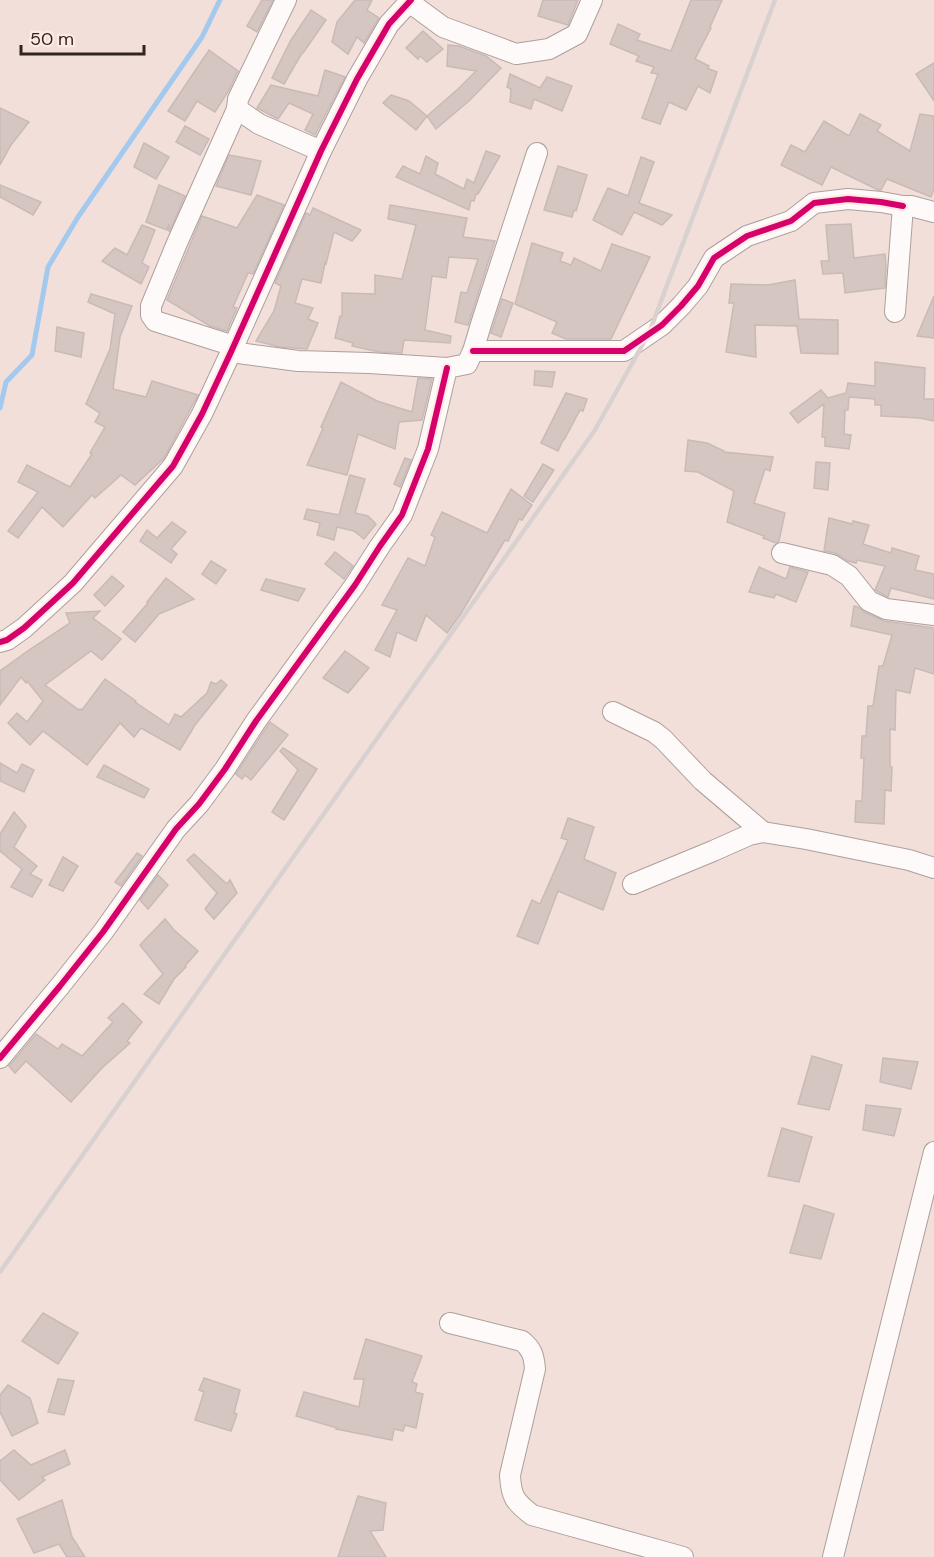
<svg xmlns="http://www.w3.org/2000/svg" width="934" height="1557" font-family="'DM Sans',sans-serif">
<rect width="100%" height="100%" fill="#f2dfda"/>
<g fill="none" stroke-linecap="round" stroke-linejoin="round">
<polyline stroke="#a4c9ef" stroke-width="5" points="0,408 6,382 32,355 48,267 78,217 202,37 220,0"/>
</g>
<g fill="#d5c6c2" stroke="#c8bab6" stroke-width="1.5">
<polygon points="262,0 273,0 257,32 247,26"/>
<polygon points="355,0 372,0 367,10 379,18 364,43 357,37 348,54 332,42 337,22"/>
<polygon points="543,0 578,0 568,25 538,16"/>
<polygon points="691,0 722,0 710,27 711,28 695,59 709,66 707,68 717,72 710,93 698,86 686,110 669,102 660,124 642,118 658,74 651,73 654,67 636,61 639,56 610,44 618,24 640,34 637,40 671,51"/>
<polygon points="311,10 326,20 303,53 302,53 284,84 272,78 291,40"/>
<polygon points="423,31 443,49 427,62 420,56 418,59 406,48"/>
<polygon points="448,45 459,46 486,56 501,68 470,100 436,129 427,116 458,89 476,71 447,66"/>
<polygon points="209,50 238,71 229,90 215,112 197,101 185,121 168,111"/>
<polygon points="934,63 934,101 916,74"/>
<polygon points="325,70 345,77 315,135 305,130 313,114 289,103 278,119 257,108 271,85 318,96"/>
<polygon points="510,74 540,88 547,77 572,86 562,111 534,99 531,109 510,102 511,89 507,87"/>
<polygon points="391,95 409,101 427,116 416,130 383,103"/>
<polygon points="0,108 29,122 11,145 0,165"/>
<polygon points="860,114 881,125 877,131 910,151 920,114 934,116 934,189 931,197 887,179 881,190 878,190 831,167 822,185 781,165 791,145 805,152 824,121 849,136"/>
<polygon points="185,126 209,139 200,155 176,142"/>
<polygon points="144,143 169,157 156,179 134,167"/>
<polygon points="486,151 500,156 478,194 476,194 474,201 471,200 469,210 396,177 403,166 420,174 426,156 438,163 435,174 464,189 467,179 474,183"/>
<polygon points="229,155 261,161 251,195 216,186"/>
<polygon points="641,157 654,162 639,203 672,215 662,225 634,212 622,235 593,220 608,188 628,196"/>
<polygon points="558,166 587,175 576,211 574,210 572,217 544,210"/>
<polygon points="0,185 41,202 33,215 0,197"/>
<polygon points="159,185 185,196 169,232 169,224 167,230 146,222"/>
<polygon points="257,195 284,205 253,274 248,273 233,307 237,308 227,331 210,326 167,300 202,216 237,228"/>
<polygon points="390,205 467,218 463,237 495,241 468,325 455,322 461,292 467,293 478,259 449,257 446,278 432,276 425,330 451,336 450,343 404,340 402,353 379,352 352,346 353,343 335,338 340,316 342,316 342,293 375,294 375,275 402,279 416,225 388,219"/>
<polygon points="313,208 361,230 352,241 334,232 326,264 325,263 321,283 302,279 295,303 313,308 308,319 318,323 307,349 280,347 256,341 274,311 281,286 275,283 306,213 310,215"/>
<polygon points="851,224 854,258 885,254 886,266 885,288 845,293 843,273 823,274 821,261 829,261 826,225"/>
<polygon points="142,225 155,230 142,263 149,267 141,284 102,261 115,248 127,255"/>
<polygon points="532,243 563,253 560,261 571,265 574,258 601,271 612,244 650,257 611,339 566,339 552,333 557,322 515,304"/>
<polygon points="795,280 799,319 838,320 838,354 801,353 797,326 755,325 756,357 726,352 734,303 729,303 731,284 768,285"/>
<polygon points="91,294 132,306 120,337 113,389 146,397 152,381 198,395 164,458 135,485 121,475 95,498 92,495 63,527 42,507 18,538 8,531 38,492 18,482 27,465 70,487 92,454 90,453 105,427 95,422 100,413 86,404 110,349 115,314 88,302"/>
<polygon points="934,296 934,338 917,336"/>
<polygon points="502,299 513,303 501,337 491,333"/>
<polygon points="57,327 84,333 81,357 55,351"/>
<polygon points="875,362 925,368 924,399 934,399 934,421 920,418 881,416 881,405 875,405 875,399 849,397 848,410 845,410 844,434 851,435 849,449 825,446 825,437 822,437 824,404 798,423 790,413 821,390 828,398 846,393 848,383 875,386"/>
<polygon points="535,371 555,372 552,387 534,385"/>
<polygon points="418,378 432,379 422,420 399,422 395,449 358,434 347,475 307,465 323,428 321,427 341,382 377,401 412,412"/>
<polygon points="566,393 587,399 583,411 580,410 564,440 563,440 558,451 541,443"/>
<polygon points="688,440 707,443 724,451 724,452 773,457 770,471 765,469 754,503 785,513 779,541 776,543 763,538 764,536 727,522 734,491 698,472 685,471"/>
<polygon points="405,458 411,460 400,487 394,484"/>
<polygon points="816,462 830,463 828,490 814,488"/>
<polygon points="543,464 554,470 533,502 524,496"/>
<polygon points="350,475 365,479 355,513 368,516 376,524 364,539 354,531 337,527 334,540 317,535 320,523 304,519 307,509 339,515"/>
<polygon points="511,489 532,505 522,520 519,519 508,541 505,540 460,615 447,633 426,615 416,641 397,632 390,657 375,650 397,610 382,605 408,558 425,566 435,537 431,535 442,512 487,533"/>
<polygon points="829,518 852,524 853,521 869,525 863,544 891,553 892,548 919,556 915,570 934,574 934,599 891,588 888,597 877,591 875,590 885,566 857,560 856,563 848,561 835,553 824,551"/>
<polygon points="172,522 186,532 171,549 177,554 171,563 140,541 147,530 157,538"/>
<polygon points="335,552 353,566 344,579 325,564"/>
<polygon points="211,561 226,570 216,584 202,574"/>
<polygon points="759,567 786,579 790,567 808,572 796,602 776,594 774,598 749,592"/>
<polygon points="112,576 124,586 105,606 94,595"/>
<polygon points="166,578 194,599 159,614 135,642 123,632 148,603 147,602"/>
<polygon points="266,579 305,589 298,601 261,590"/>
<polygon points="854,606 858,607 864,612 884,621 934,628 934,674 915,668 910,693 896,690 895,730 890,729 890,767 892,767 891,791 885,790 884,824 855,822 856,801 862,801 864,758 861,758 862,736 866,736 868,706 873,706 879,666 883,666 892,635 851,626"/>
<polygon points="100,611 93,618 121,639 102,660 91,651 45,685 79,710 80,709 82,710 105,679 136,701 135,702 169,725 175,714 181,717 207,693 211,682 216,684 221,680 227,685 195,725 180,750 141,728 134,737 120,723 87,765 43,731 30,745 8,723 17,713 27,722 43,701 27,681 26,683 21,677 0,705 0,671 29,650 70,623 66,613"/>
<polygon points="345,651 369,668 348,693 323,678"/>
<polygon points="270,722 288,735 251,780 245,775 242,779 236,774"/>
<polygon points="283,748 317,769 284,820 272,812 298,770 280,751"/>
<polygon points="0,763 17,773 22,764 34,770 24,792 0,781"/>
<polygon points="104,765 149,789 144,798 97,777"/>
<polygon points="14,812 26,826 14,847 37,866 30,874 42,880 32,897 11,887 22,869 23,870 0,851 0,834"/>
<polygon points="568,818 594,827 584,859 616,873 603,910 558,891 538,944 517,936 532,900 540,904 568,840 561,838"/>
<polygon points="137,853 142,856 121,886 115,882"/>
<polygon points="194,854 227,884 230,880 237,893 214,919 205,909 217,893 187,860"/>
<polygon points="63,857 78,866 63,891 49,885"/>
<polygon points="158,875 168,885 148,909 140,900"/>
<polygon points="165,919 174,930 198,951 185,966 186,967 174,979 159,1004 144,994 163,974 140,945"/>
<polygon points="123,1003 142,1022 127,1041 130,1043 102,1068 71,1102 26,1061 15,1073 9,1066 36,1034 58,1049 62,1044 82,1056 113,1022 108,1018"/>
<polygon points="812,1056 842,1065 829,1110 798,1104"/>
<polygon points="883,1058 918,1062 911,1089 880,1082"/>
<polygon points="866,1105 901,1109 894,1136 863,1130"/>
<polygon points="782,1128 812,1137 799,1182 768,1176"/>
<polygon points="804,1205 834,1214 821,1259 790,1253"/>
<polygon points="43,1313 78,1333 58,1364 22,1341"/>
<polygon points="366,1339 422,1356 412,1382 417,1384 415,1392 423,1394 416,1428 405,1425 403,1431 394,1429 392,1440 336,1429 337,1428 296,1416 304,1392 359,1407 364,1379 354,1379"/>
<polygon points="204,1378 240,1390 234,1413 237,1414 231,1431 195,1420 204,1392 199,1390"/>
<polygon points="58,1379 74,1381 64,1415 48,1412"/>
<polygon points="8,1385 30,1398 38,1423 12,1436 0,1412 0,1395"/>
<polygon points="14,1450 31,1465 65,1450 70,1464 42,1477 45,1480 19,1500 0,1480 0,1461"/>
<polygon points="358,1496 386,1503 383,1530 370,1531 386,1557 338,1557"/>
<polygon points="62,1500 72,1537 85,1557 67,1557 59,1544 34,1553 17,1519"/>
</g>
<g fill="none" stroke-linecap="round" stroke-linejoin="round">
<g stroke="#ae9f9b" stroke-width="22">
<g id="street">
<polyline points="286,0 238,99 237,109 259,124 321,151"/>
<polyline points="409,2 443,27 516,54 549,49 577,34 592,0"/>
<polyline points="895,312 903,206 911,206 934,212"/>
<polyline points="234,346 155,321 151,315 151,306 177,243 237,109"/>
<polyline points="473,351 624,351 662,325 681,306 698,286 714,258 747,236 791,221 814,203 848,199 881,202 903,206"/>
<polyline points="231,352 298,361 369,363 447,368 467,364 473,351 482,321 537,153"/>
<polyline points="782,553 832,565 849,576 869,601 886,609 934,615"/>
<polyline points="0,642 7,640 24,628 73,583 173,466 202,414 231,352 321,151 357,79 389,24 411,0"/>
<polyline points="613,712 654,732 663,739 703,781 763,832"/>
<polyline points="633,884 713,851 749,835 763,832 806,839 909,860 934,868"/>
<polyline points="0,1058 60,986 103,932 176,829 199,804 225,769 256,721 355,585 380,546 402,515 428,449 447,368"/>
<path d="M450,1323l72,18c10,8 12,15 13,28l-25,106c1,22 5,27 22,40l151,42"/>
<polyline points="833,1557 934,1152"/>
</g>
</g>
<use href="#street" stroke="#fdfaf9" stroke-width="20"/>
<polyline stroke="#d8d1d0" stroke-width="4.5" points="0,1272 595,430 649,333 775,0"/>
<g stroke="#ffe9e4" stroke-width="10">
<g id="cycleway">
<polyline points="473,351 624,351 662,325 681,306 698,286 714,258 747,236 791,221 814,203 848,199 881,202 903,206"/>
<polyline points="0,642 7,640 24,628 73,583 173,466 202,414 231,352 321,151 357,79 389,24 411,0"/>
<polyline points="0,1058 60,986 103,932 176,829 199,804 225,769 256,721 355,585 380,546 402,515 428,449 447,368"/>
</g>
</g>
<use href="#cycleway" stroke="#d6006c" stroke-width="6"/>
</g>
<path d="M21 45v9h123v-9" fill="none" stroke="#312521" stroke-width="3"/>
<text x="30" y="45" font-size="18" fill="#312521" stroke="#ffe9e4" stroke-width="4.5" paint-order="stroke">50 m</text>
</svg>
